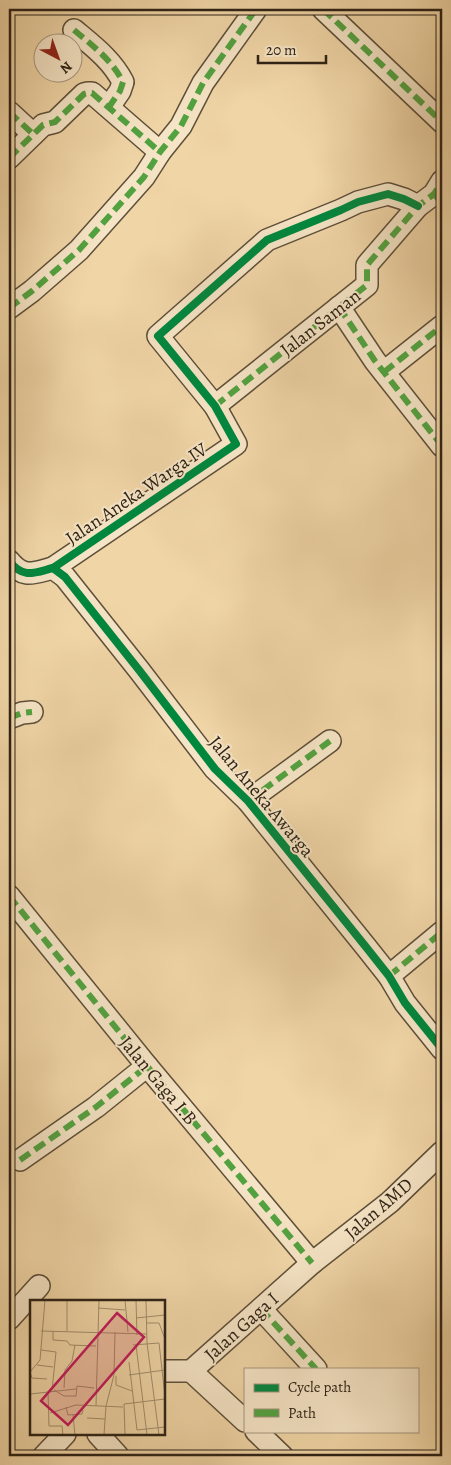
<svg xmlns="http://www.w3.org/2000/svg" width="451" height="1465" font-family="Alegreya,serif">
<rect width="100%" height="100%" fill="#f0d5a6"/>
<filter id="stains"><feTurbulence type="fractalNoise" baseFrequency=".004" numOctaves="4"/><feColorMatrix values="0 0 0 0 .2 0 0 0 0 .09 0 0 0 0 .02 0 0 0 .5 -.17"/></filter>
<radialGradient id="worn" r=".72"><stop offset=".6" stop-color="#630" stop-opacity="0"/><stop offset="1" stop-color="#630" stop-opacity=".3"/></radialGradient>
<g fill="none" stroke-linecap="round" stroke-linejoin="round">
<g stroke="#5e4f3a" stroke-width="24">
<g id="minor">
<polyline points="323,9 442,122"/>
<path d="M74,30c19,16 38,30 49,52l-3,9 -11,16"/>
<polyline points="9,112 33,134"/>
<polyline points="9,158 43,125 55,122 84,94 88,93 92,93 160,152"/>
<polyline points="339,307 375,361 442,446"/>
<polyline points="9,308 32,291 79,250 144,177 160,152 181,126 203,83 256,9"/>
<polyline points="384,372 442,326"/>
<polyline points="215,406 367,285 367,265 418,206 434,194 442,181"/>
<path d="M9,561c15,18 24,12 44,7l183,-124 -21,-38 -57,-70 109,-96 74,-30 17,-8 30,-8 16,5 14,7"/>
<polyline points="53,568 65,577 139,670 215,769 248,801 366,947 389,976 405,1003 442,1049"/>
<polyline points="9,718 22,713 32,712"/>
<polyline points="248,801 330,741"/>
<polyline points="9,896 147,1066 312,1263"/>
<polyline points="389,976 442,932"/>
<polyline points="20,1160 96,1107 147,1066"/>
<polyline points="261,1309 316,1369"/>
<polyline points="9,1319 39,1286"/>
<polyline points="164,1371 191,1371 312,1263 390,1202 442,1152"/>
<polyline points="191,1371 245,1421"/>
<polyline points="256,1431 282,1456"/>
<polyline points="98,1434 118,1456"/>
<polyline points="44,1456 65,1434"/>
</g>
</g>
<use href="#minor" stroke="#f5e4c5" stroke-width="21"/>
<g stroke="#52a240" stroke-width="6" stroke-dasharray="12 6" stroke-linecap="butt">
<polyline points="323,9 442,122"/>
<path d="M74,30c19,16 38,30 49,52l-3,9 -11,16"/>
<polyline points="9,112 33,134"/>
<polyline points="9,158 43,125 55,122 84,94 88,93 92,93 160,152"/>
<polyline points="434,194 442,203"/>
<polyline points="339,307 375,361 442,446"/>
<polyline points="9,308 32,291 79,250 144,177 160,152 181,126 203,83 256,9"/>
<polyline points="384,372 442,326"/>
<polyline points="215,406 367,285 367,265 418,206 434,194 442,181"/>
<polyline points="9,718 22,713 32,712"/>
<polyline points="248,801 330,741"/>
<polyline points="9,896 147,1066 312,1263"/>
<polyline points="389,976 442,932"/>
<polyline points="20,1160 96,1107 147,1066"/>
<polyline points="261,1309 316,1369"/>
</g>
<g stroke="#f5e4c5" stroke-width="11">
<g id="cycleway">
<path d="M9,561c15,18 24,12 44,7l183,-124 -21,-38 -57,-70 109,-96 74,-30 17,-8 30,-8 16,5 14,7"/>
<polyline points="53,568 65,577 139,670 215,769 248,801 366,947 389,976 405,1003 442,1049"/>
</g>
</g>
<use href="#cycleway" stroke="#00873e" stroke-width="8"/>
</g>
<g text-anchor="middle" stroke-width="4" stroke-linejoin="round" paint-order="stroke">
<g font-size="19" fill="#2d2216" stroke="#f5e4c5">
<text transform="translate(320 322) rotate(-38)" y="7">Jalan Saman</text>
<text transform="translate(136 493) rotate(-34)" y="7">Jalan Aneka Warga IV</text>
<text transform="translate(262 796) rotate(50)" y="7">Jalan Aneka Awarga</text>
<text transform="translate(159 1080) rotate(50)" y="7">Jalan Gaga I.B</text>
<text transform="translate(378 1208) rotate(-41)" y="7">Jalan AMD</text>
<text transform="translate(241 1326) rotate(-42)" y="7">Jalan Gaga I</text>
</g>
</g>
<g transform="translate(30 1300)">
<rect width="135" height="135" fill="#f0d5a6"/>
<path fill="none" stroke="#a28d6c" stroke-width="1" d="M37,0v31M95,0l3,32M106,0l1,35M116,0l1,43 12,92M68,8l27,2M106,18l29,-3M117,23h12l6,16M11,31l106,3M23,32v8l14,1M37,41l3,4 26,1M103,45l26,-2 6,53M106,45l11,90M11,50l15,2 -4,38M99,62l8,68 28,-3M7,65l16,2M0,72l10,-12 5,-60M0,72l2,6 15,1M99,75l36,-5M86,76v9l16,6M34,88l1,-18 7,-9 3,-16M24,90l10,6h12l1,-10 17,2M18,92l1,34h13l1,9M0,94l46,-5M66,106l3,-106M36,107l2,8 14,-1 1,-4M20,113l26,-8 47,2M43,115l2,20M57,118l18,1M74,135l2,-29 8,-31 1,-43M95,135l-1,-31 41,-5"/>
<path fill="#c2185b" fill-opacity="0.15" stroke="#c2185b" stroke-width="2.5" d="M87,13l27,24 -76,88 -27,-24z"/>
<rect width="135" height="135" fill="none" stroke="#2d2216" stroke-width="2.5"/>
</g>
<rect width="451" height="1465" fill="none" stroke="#f0d5a6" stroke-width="30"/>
<rect x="10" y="10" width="431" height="1445" fill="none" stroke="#2d2216" stroke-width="2.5"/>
<rect x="15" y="15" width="421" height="1435" fill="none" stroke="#2d2216"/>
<rect x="244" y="1368" width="175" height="65" fill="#f5e4c5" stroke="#a5967f"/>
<rect x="254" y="1384" width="25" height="8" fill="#00873e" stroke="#a5967f"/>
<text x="288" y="1392" font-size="15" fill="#2d2216">Cycle path</text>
<rect x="254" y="1409" width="25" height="8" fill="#52a240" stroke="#a5967f"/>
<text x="288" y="1418" font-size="15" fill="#2d2216">Path</text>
<g transform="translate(58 58) rotate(139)"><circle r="24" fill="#f5e4c5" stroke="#a5967f"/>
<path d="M0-4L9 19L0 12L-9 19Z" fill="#8f2418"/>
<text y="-8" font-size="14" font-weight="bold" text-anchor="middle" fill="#2d2216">N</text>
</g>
<path d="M258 55v8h68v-8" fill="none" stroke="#2d2216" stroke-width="2.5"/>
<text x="266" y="55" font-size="15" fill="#2d2216" stroke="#f5e4c5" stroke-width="4" paint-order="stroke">20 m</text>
<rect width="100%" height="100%" filter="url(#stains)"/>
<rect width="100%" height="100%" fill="url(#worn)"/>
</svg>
